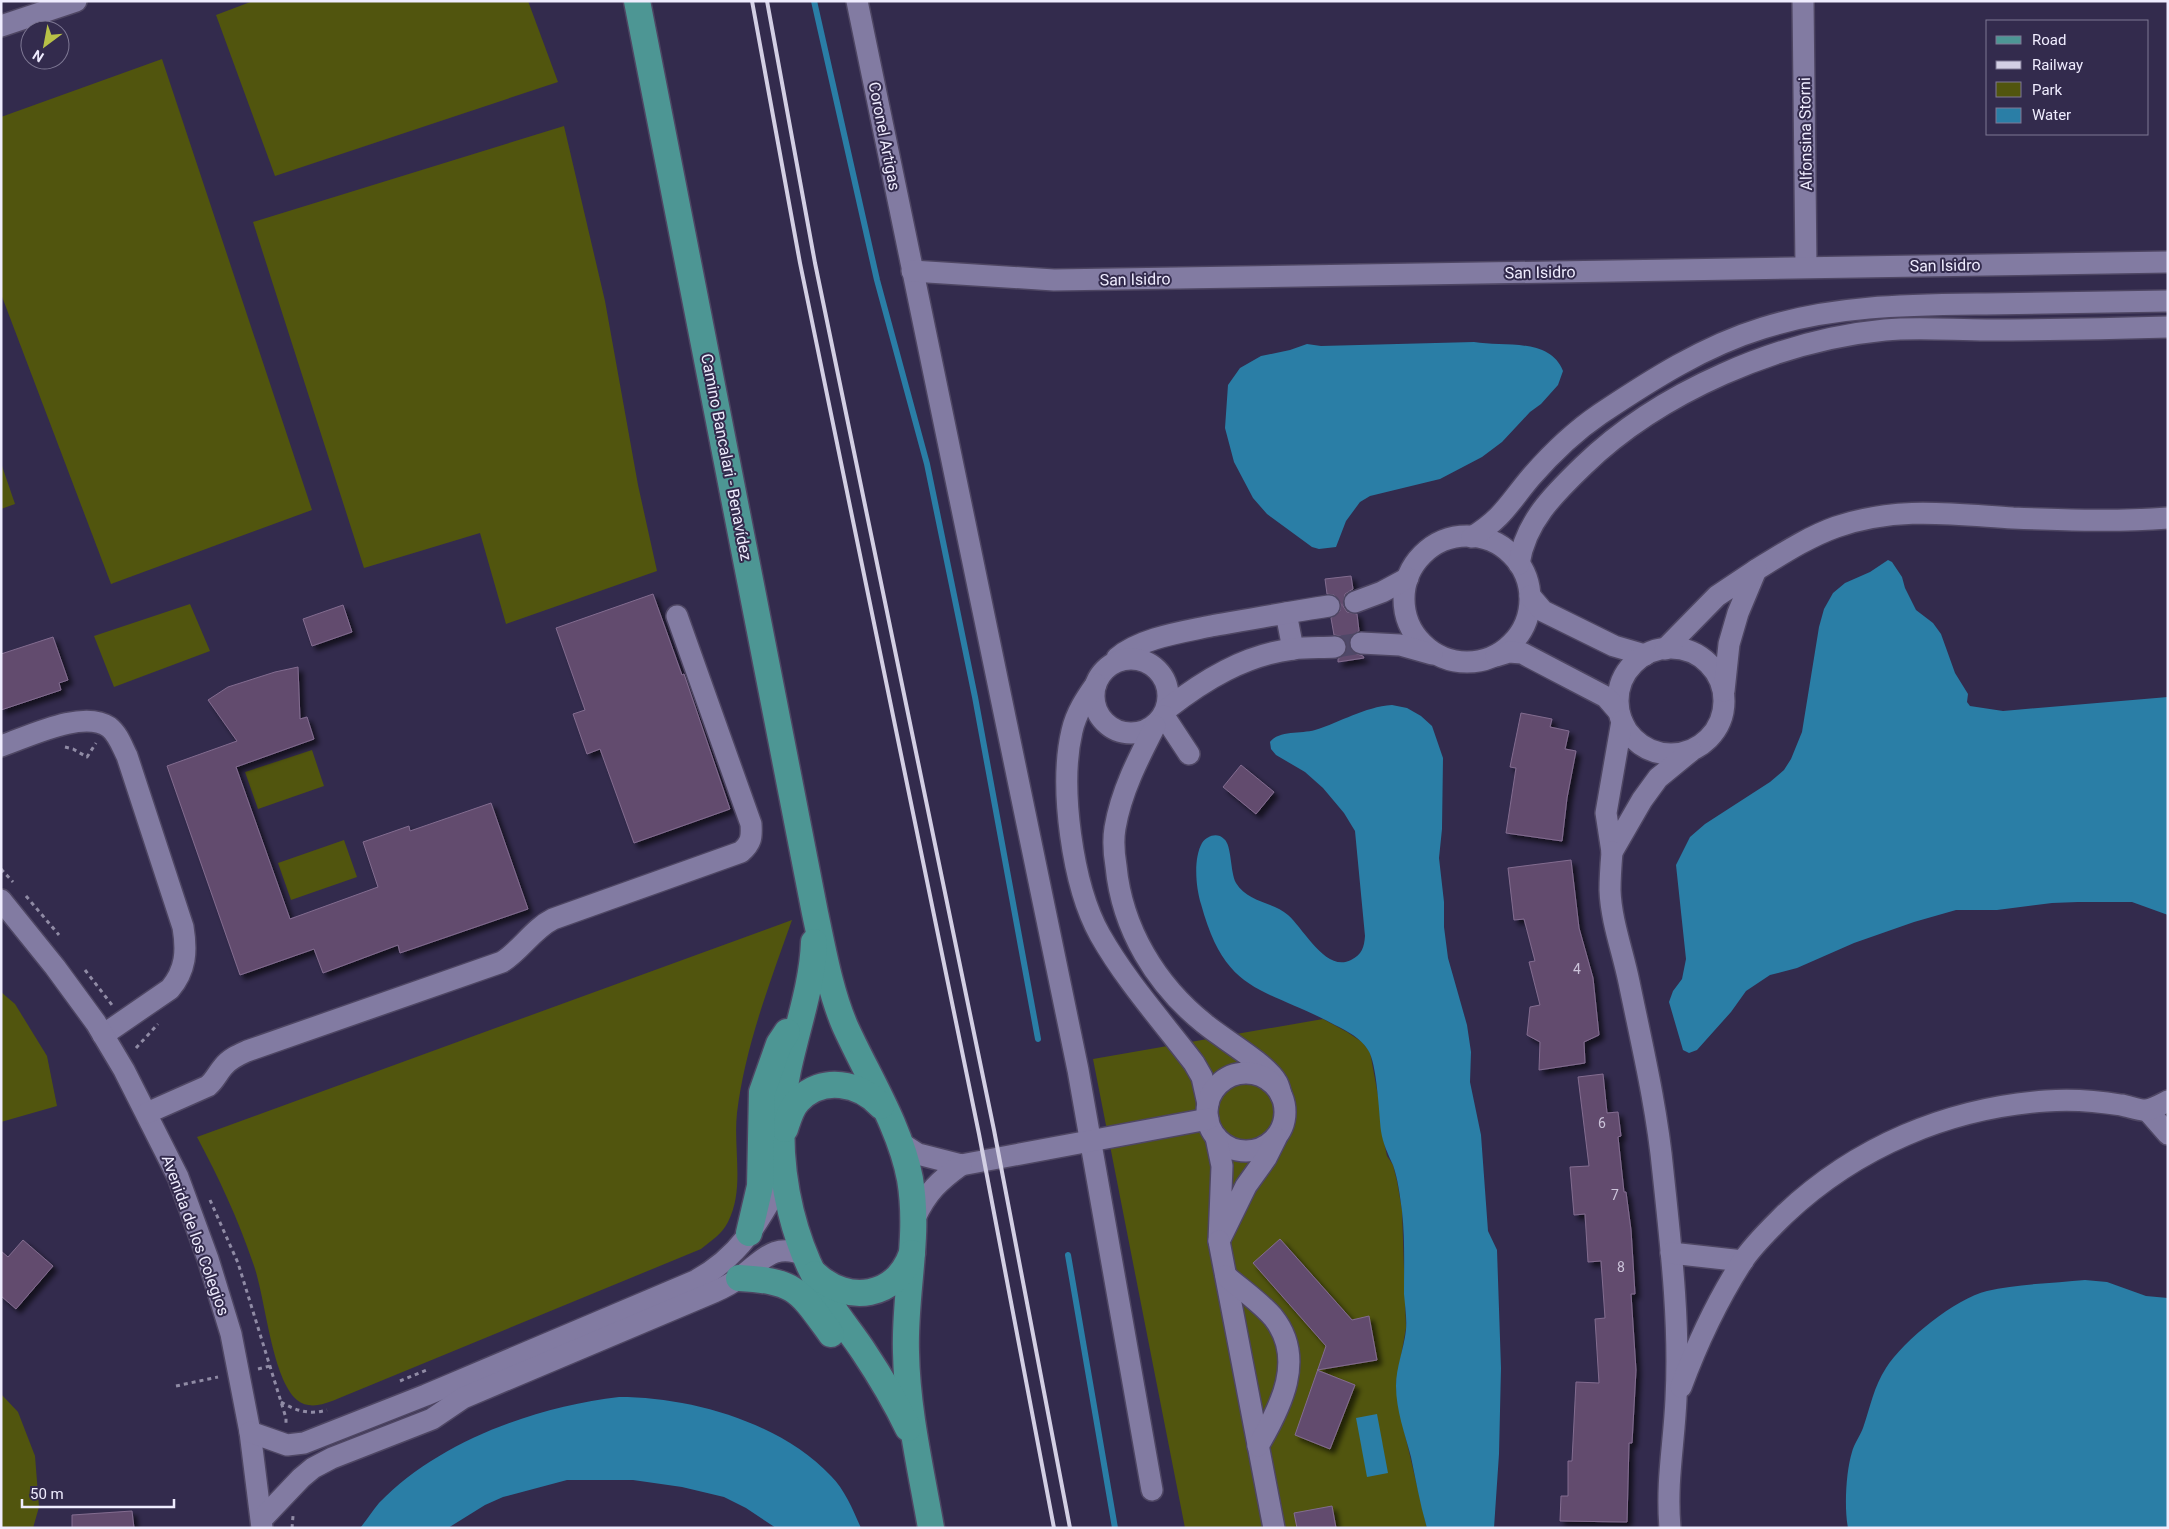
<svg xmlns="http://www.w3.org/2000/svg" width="2169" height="1529" font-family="Roboto,sans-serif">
<defs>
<filter id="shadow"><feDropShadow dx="4.5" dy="4.5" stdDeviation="2.5" flood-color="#0009"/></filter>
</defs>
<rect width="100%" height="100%" fill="#332b4d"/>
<g fill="#51550e">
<polygon points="253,1 528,1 558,82 275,176 216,15"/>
<polygon points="162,59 312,510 111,584 1,294 1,117"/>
<polygon points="564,126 605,301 638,485 657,571 506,624 480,533 364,568 253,222"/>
<polygon points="1,463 15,504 1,509"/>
<polygon points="190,604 210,651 114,687 94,636"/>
<polygon points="312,750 324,786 258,809 245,772"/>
<polygon points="344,840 357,877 291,900 278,863"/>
<path d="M792,920c-22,62 -47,127 -55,193 -4,36 8,76 -9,109 -6,12 -17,19 -27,27l-364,150c-12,5 -28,11 -40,1 -26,-23 -31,-102 -44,-137 -15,-44 -34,-85 -56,-126z"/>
<polygon points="1,992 15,1004 47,1056 57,1106 1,1122"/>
<polygon points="1323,1019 1347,1032 1362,1042 1370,1052 1380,1106 1382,1133 1387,1156 1393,1165 1397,1181 1402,1210 1406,1328 1396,1384 1398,1405 1427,1528 1185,1528 1093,1059"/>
<polygon points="1,1394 18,1412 35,1456 39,1507 33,1528 1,1528"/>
</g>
<g fill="#2a7ea6">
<path d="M1474,342c28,5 76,-5 89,29l-5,14 -17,19 -11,8 -28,30 -20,15 -42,22 -70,17 -10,6 -14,19 -10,26 -17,2 -7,-2 -45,-33 -14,-16 -19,-36 -9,-34 3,-43 12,-17 21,-12 29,-6 17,-6 14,2z"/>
<polygon points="1888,560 1892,562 1902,577 1905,588 1916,610 1933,623 1941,634 1955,673 1968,694 1967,702 1970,706 2003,711 2168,697 2168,915 2132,902 2078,902 2052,903 1997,910 1956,910 1914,922 1854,943 1797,968 1770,975 1746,991 1731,1012 1697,1050 1689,1053 1683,1050 1669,1002 1673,991 1682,979 1686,959 1676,865 1690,837 1705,824 1770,782 1784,770 1791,759 1802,732 1819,627 1824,609 1833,593 1845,583 1870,572"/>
<path d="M1392,705l15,3 14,8 11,10 11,32 -1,71 -3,29 5,44v25l4,31 19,67 4,27 -1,30 11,53 7,96 9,19 4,118 -2,86 -5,74h-67c-7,-24 -11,-47 -16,-71 -6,-23 -15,-47 -15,-71 0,-19 8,-37 10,-56 1,-12 -1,-24 -2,-36 0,-28 1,-56 -2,-83 -2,-15 -4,-32 -9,-46 -5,-11 -10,-21 -12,-34 -2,-18 -4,-68 -13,-81 -7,-12 -21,-19 -33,-25 -72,-39 -109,-29 -134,-121 -5,-16 -8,-45 1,-61 5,-7 15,-11 22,-4 8,6 6,33 12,44 11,19 37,19 52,32 16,14 38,58 63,45 11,-6 13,-12 14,-24l-10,-105 -11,-18 -21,-25 -18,-16 -29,-17 -5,-6 -1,-7c9,-12 31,-8 45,-12 26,-8 49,-23 77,-25z"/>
<path d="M2085,1280l22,2 39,14 22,2v230h-320c-4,-20 -2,-57 4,-76 2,-8 8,-16 11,-24 7,-20 11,-42 23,-60 17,-27 70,-70 101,-77 29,-7 68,-8 98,-11z"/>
<path d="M619,1397c71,0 161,25 212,79 14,14 22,34 30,52h-85l-30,-20 -22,-11 -42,-10 -49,-7h-66l-64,17 -18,8 -37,23h-88c7,-8 12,-17 19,-25 60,-62 156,-96 240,-106z"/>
<polygon points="1377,1414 1388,1473 1367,1477 1356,1418"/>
</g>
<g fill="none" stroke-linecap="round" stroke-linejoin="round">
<g stroke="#2a7ea6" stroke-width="6">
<polyline points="814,1 877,280 927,464 975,697 1038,1039"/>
<polyline points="1068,1255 1115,1528"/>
</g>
</g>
<g fill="#624c6e" stroke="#836c90" filter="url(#shadow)">
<polygon points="1351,576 1353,589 1345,594 1343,606 1347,612 1357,614 1359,631 1351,636 1349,643 1354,653 1363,656 1364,658 1338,662 1338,659 1346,653 1347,646 1341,636 1334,635 1331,618 1340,611 1341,604 1334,595 1327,594 1325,579"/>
<polygon points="653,594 682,675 684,674 730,809 634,843 600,749 587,754 573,714 585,710 556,628"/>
<polygon points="343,605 352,632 312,646 303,619"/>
<polygon points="53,637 68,680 59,683 61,690 1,710 1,654"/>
<polygon points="298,667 300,719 307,717 314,739 236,767 290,919 378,887 363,842 409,826 410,831 491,803 528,909 400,953 398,945 323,973 314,949 240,975 167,766 237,741 208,700 228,687 275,672"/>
<polygon points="1521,713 1552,719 1550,727 1569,731 1565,749 1576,751 1567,798 1562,841 1506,833 1516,768 1510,767"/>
<polygon points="1241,765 1274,792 1256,814 1223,787"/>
<polygon points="1571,860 1579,928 1593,978 1599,1035 1584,1042 1585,1063 1539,1070 1540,1042 1527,1035 1530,1007 1540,1005 1529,962 1535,961 1524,919 1514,920 1508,868"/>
<polygon points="1603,1074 1607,1113 1618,1112 1621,1136 1618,1137 1624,1192 1626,1192 1631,1230 1635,1294 1631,1294 1636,1370 1632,1443 1629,1443 1627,1522 1560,1521 1561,1496 1568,1496 1568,1461 1572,1461 1576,1382 1599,1383 1595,1319 1605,1318 1601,1261 1588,1262 1585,1214 1574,1215 1570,1167 1589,1166 1578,1077"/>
<polygon points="1280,1239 1352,1320 1369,1316 1377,1360 1317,1370 1355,1385 1330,1449 1295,1435 1326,1346 1253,1263"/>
<polygon points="23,1240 53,1266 16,1309 1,1296 1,1251 8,1257"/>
<polygon points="1332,1506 1336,1528 1297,1528 1294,1513"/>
<polygon points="132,1511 134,1528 72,1528 72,1515"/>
</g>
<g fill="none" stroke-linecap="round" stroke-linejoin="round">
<polyline stroke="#4f4868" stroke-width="21" stroke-dasharray="21 11" stroke-linecap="butt" points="1335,647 1361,643"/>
<g stroke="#4e4663" stroke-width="24">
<g id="minor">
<polyline points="857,1 1078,1070 1152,1490"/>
<polyline points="1803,1 1806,267"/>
<polyline points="1,26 76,1"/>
<polyline points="912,271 1054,280 2168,262"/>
<circle cx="1467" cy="599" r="63"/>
<path d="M1472,537c31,-19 37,-34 59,-60 20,-23 44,-46 69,-63 51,-34 104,-68 163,-86 72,-23 148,-23 223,-24 60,-1 121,-2 182,-3"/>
<path d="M1519,564c6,-42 35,-70 64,-98 76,-74 197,-126 302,-136 33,-3 68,0 102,0 60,0 120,-1 181,-3"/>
<path d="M1756,570c26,-16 52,-33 80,-43 62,-21 114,-13 177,-9 51,2 103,4 155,0"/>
<polyline points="1530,596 1543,611 1614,646 1645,655"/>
<polyline points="1355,602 1382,592 1408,578"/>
<polyline points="1286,613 1293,649"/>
<polyline points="1361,643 1400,645 1432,654"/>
<circle cx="1671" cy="701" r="53"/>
<polyline points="1665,649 1717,596 1756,570 1738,613 1729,644 1724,691"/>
<polyline points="1496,656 1509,652 1522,653 1606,697 1619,712"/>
<path d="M1117,658c23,-20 66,-26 94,-32 40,-7 79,-14 118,-20"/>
<circle cx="1131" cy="696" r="37"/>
<path d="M1096,684c-10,14 -20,29 -24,47 -13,55 0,154 28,204 26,46 62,86 94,128l8,14 6,27"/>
<path d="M1167,709c37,-29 78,-54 126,-60 14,-2 29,-1 42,-2"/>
<polyline points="1164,716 1189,754"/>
<polyline points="1622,721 1606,813 1612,852 1642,800 1658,778 1691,751"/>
<path d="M1155,726c-17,33 -34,66 -40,102 -2,12 -1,26 1,38 6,63 40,119 89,158 18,15 60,39 71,57 3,4 4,10 5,14"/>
<path d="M1,746c27,-9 82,-37 108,-19 9,7 13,19 18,29l56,171c4,24 3,43 -13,62l-67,46"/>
<path d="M1612,852c-1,12 -2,25 -2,38 1,31 13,62 19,92 13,63 28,126 34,190 8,75 17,152 13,227 -2,46 -10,82 -6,129"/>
<polyline points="1,900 55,967 96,1023 124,1070 178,1177 208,1259 231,1334 250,1432 262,1528"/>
<circle cx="1246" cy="1112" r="39"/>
<polyline points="2147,1110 2168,1134"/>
<path d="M147,1113l61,-27c7,-6 9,-12 15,-19 6,-8 15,-12 24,-16l255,-89c19,-12 31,-33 51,-43l188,-67c10,-9 11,-14 10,-28l-74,-208"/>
<polyline points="1216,1137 1222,1166 1219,1241 1246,1186 1266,1158 1276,1138"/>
<polyline points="901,1143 918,1154 961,1165 1208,1119"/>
<path d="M915,1218c12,-26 24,-37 46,-53"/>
<polyline points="1219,1241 1274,1528"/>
<polyline points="1671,1253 1743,1261"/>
<path d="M1226,1276c15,13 34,26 47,41 33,41 8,90 -15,129"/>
<path d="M1681,1387c16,-43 36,-86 61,-125 11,-17 28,-33 43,-48 71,-67 163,-106 261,-113 24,-2 51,0 75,4 8,1 18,6 26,5 6,-1 15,-6 21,-9"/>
<path d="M250,1432l37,13 17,-2 122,-48 269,-114c46,-25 65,-61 89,-105"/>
<path d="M262,1519l39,-41 12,-10 19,-10 100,-39 31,-21 251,-106c9,-4 17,-8 25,-14 24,-17 33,-36 66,-23"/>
</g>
</g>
<g stroke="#4e4663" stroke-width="29">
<g id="major">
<path d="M637,1l178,912c8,37 15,78 30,113 22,49 55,100 65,153 10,59 -6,114 -4,173 1,59 15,118 25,176"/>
<path d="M814,942c-2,58 -29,113 -32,171 -4,66 12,134 47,189 11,18 24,33 35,50 16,24 31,49 44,76"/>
<path d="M785,1129c3,-9 6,-21 13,-28 24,-26 62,-18 83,5"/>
<polyline points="749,1233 760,1186 762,1092 779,1044 787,1032"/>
<path d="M815,1274c33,31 81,24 97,-21"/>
<path d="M739,1278c57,3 60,12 92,56"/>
</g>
</g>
<g stroke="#908ba5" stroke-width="3" stroke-dasharray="4 4" stroke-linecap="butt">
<polyline points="65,747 73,749 87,757 96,743"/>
<polyline points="1,869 13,882"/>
<polyline points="26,896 59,935"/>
<polyline points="85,970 112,1005"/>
<polyline points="136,1048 158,1024"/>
<polyline points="210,1200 238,1263 286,1418 286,1423"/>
<polyline points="258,1369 270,1366"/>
<polyline points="400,1381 429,1369"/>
<polyline points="176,1386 218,1377"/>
<path d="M281,1402c15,9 29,13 46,8"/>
<polyline points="292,1528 293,1516"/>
</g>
<use href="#minor" stroke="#827ba2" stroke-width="21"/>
<use href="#major" stroke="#4d9694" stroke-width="26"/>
<g stroke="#d3cfe4" stroke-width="4">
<polyline points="752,1 800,263 979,1134 1054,1528"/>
<polyline points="767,1 815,263 994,1130 1070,1528"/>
</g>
</g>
<g text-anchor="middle" stroke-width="4" stroke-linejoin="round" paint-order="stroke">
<g font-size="14" fill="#ccc4da">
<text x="1577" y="974">4</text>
<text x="1602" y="1128">6</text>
<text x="1615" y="1200">7</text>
<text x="1621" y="1272">8</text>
</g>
<g font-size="16" fill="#efecfe" stroke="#332b4d">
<text transform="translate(1805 134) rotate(-91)" y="6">Alfonsina Storni</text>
<text transform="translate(885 136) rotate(79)" y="6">Coronel Artigas</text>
<text transform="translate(1945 265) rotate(-1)" y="6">San Isidro</text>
<text transform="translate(1540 272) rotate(-1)" y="6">San Isidro</text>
<text transform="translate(1135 279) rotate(-1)" y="6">San Isidro</text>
<text transform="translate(727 457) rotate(79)" y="6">Camino Bancalari - Benavídez</text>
<text transform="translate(196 1235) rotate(70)" y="6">Avenida de los Colegios</text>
</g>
</g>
<rect width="2169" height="1529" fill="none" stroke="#efecfe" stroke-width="5"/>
<rect x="1986" y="20" width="162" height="115" fill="#332b4d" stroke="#7e7894"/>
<rect x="1996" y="36" width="25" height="8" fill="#4d9694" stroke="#7e7894"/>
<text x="2032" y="45" font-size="15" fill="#efecfe">Road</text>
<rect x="1996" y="61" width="25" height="8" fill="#d3cfe4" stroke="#7e7894"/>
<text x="2032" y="70" font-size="15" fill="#efecfe">Railway</text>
<rect x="1996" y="82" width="25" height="15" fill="#51550e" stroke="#7e7894"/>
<text x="2032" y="95" font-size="15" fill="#efecfe">Park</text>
<rect x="1996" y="108" width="25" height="15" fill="#2a7ea6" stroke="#7e7894"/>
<text x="2032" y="120" font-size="15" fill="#efecfe">Water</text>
<g transform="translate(45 45) rotate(212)"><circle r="24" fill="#332b4d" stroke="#7e7894"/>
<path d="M0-4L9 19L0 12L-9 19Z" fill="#b8c147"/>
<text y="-8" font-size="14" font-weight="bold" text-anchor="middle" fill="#efecfe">N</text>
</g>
<path d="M22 1499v8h152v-8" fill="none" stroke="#efecfe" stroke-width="2.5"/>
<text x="30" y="1499" font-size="15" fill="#efecfe" stroke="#332b4d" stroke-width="4" paint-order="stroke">50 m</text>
</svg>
